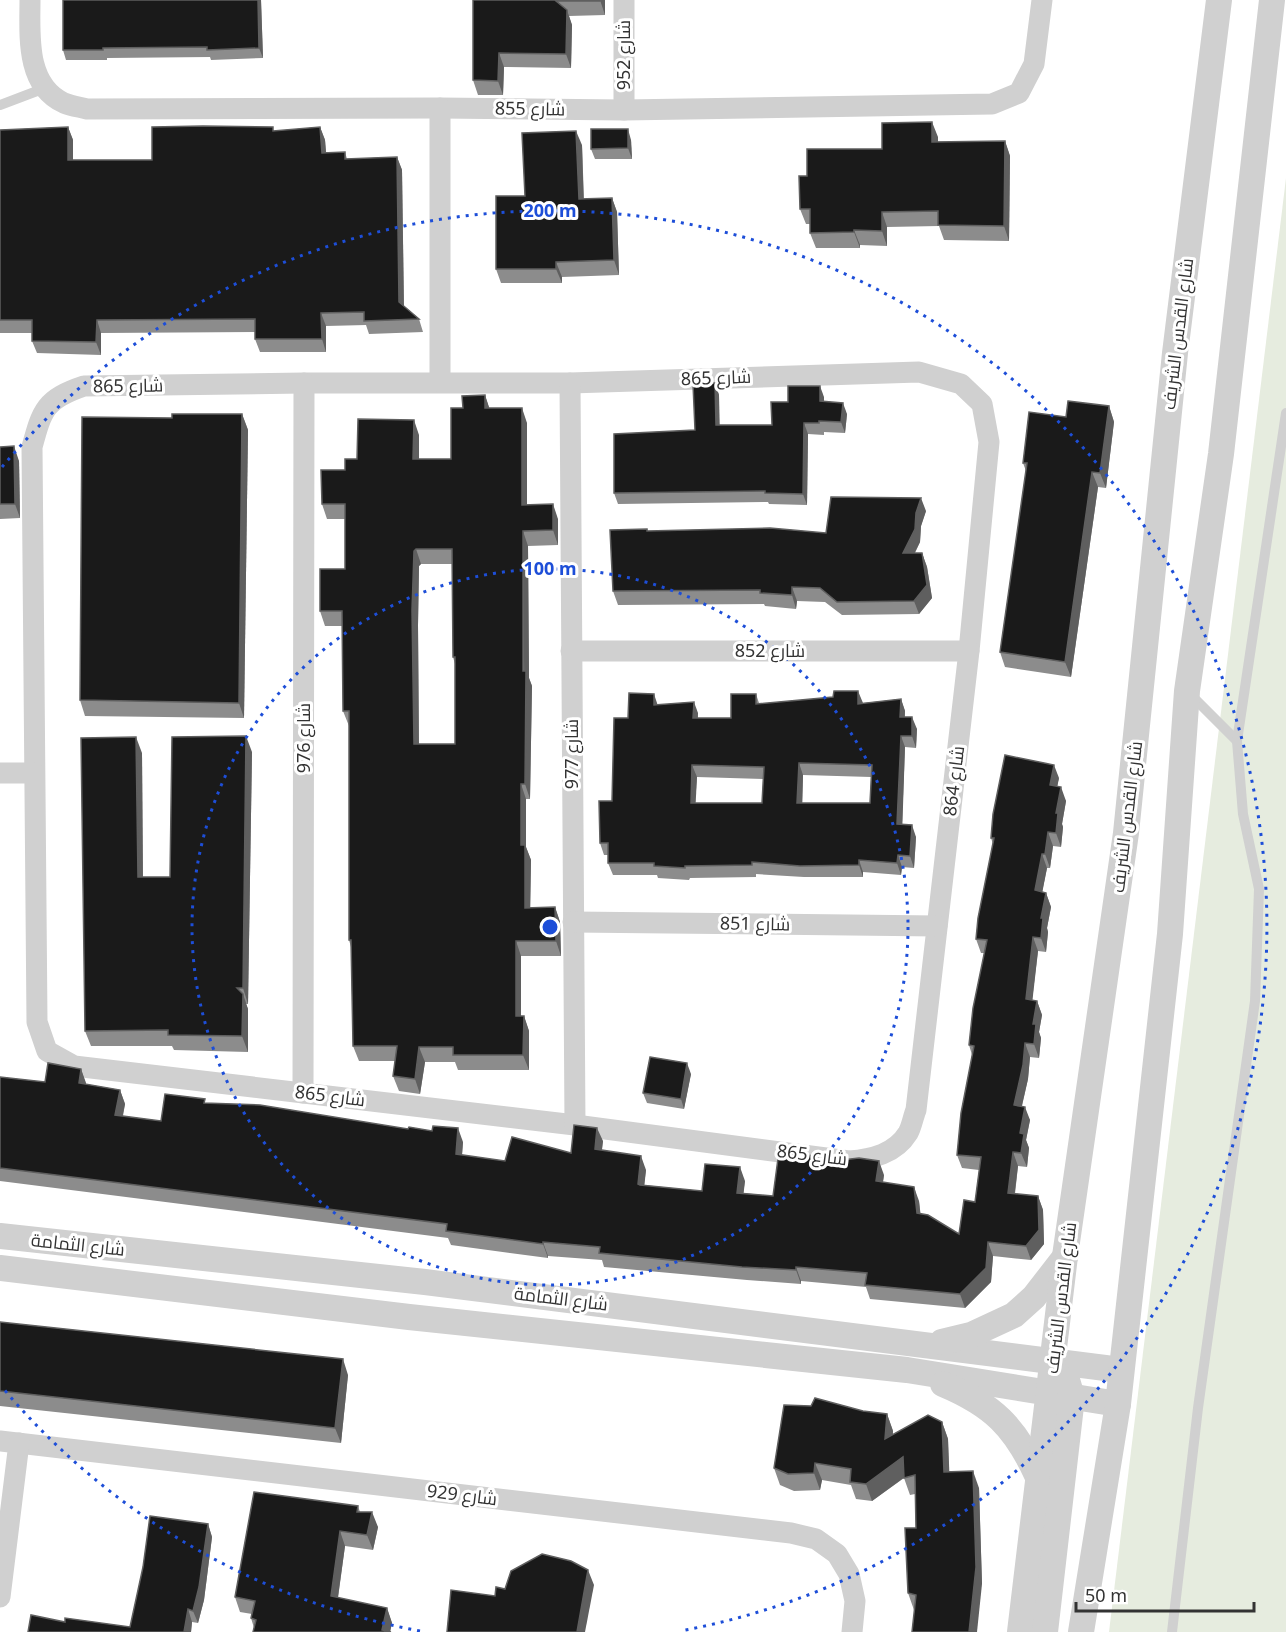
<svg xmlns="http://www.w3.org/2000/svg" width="1286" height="1632" font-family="'Noto Sans',Cairo,sans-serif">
<rect width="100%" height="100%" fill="#fff"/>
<polygon fill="#e6ecdf" points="1286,178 1286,1632 1109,1632"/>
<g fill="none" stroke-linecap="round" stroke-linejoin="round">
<g stroke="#d0d0d0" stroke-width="10">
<polyline points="0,105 45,88"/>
<polyline points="1190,694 1237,741"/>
<polyline points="1172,1632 1198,1408 1255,1001 1259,889 1243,814 1237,741 1286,413"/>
</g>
<g stroke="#d0d0d0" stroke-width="21">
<path d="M30,0c0,34 -5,85 34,103 7,3 15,4 23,6l353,-1 184,2 368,-6 27,-11 15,-29 8,-64"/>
<polyline points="624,110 624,0"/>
<path d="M919,372l42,12 21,20 7,38 -20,209 -53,459c-3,7 -4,16 -8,23 -13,21 -36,26 -59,28l-274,-36 -501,-59 -27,-15 -10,-29 -5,-575c10,-37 13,-48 52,-61l220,-3h266z"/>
<polyline points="440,382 440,108"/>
<polyline points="570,383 575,1125"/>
<polyline points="571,651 969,651"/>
<polyline points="0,773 34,773"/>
<polyline points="573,922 937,926"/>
<polyline points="303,1093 304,383"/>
<polyline points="0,1441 791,1533 816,1539 837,1554 849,1574 855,1601 852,1632"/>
<polyline points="0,1597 19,1443"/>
</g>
<g stroke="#d0d0d0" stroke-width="26">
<polyline points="0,1236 425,1282 1121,1370"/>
<polyline points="0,1268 409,1317 907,1370 1118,1404"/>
<polyline points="942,1342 971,1335 1014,1315 1034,1297 1065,1257"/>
<path d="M943,1384c50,21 72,43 94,91"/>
<polyline points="1020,1632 1065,1256 1126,833 1175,353 1219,0"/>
<polyline points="1045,1632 1072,1397 1067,1380"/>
<polyline points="1081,1632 1118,1404 1170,934 1187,691 1221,454 1272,0"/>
</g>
</g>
<g fill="#8c8c8c" fill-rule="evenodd">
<polygon points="63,0 261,0 263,58 211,60 210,57 107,58 107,60 66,60 63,50"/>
<polygon points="473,0 605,0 605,15 569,16 572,25 571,68 504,67 503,95 478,95 473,80"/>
<polygon points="68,127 73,140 73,160 152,160 274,131 320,127 325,140 326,152 345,152 347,159 397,157 402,170 404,306 419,319 423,332 369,334 366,325 326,326 326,352 260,352 255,339 255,332 101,333 101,355 37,353 32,341 32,333 0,333 0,130"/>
<polygon points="938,137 938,142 1005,141 1010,156 1009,241 944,240 939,226 887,227 887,246 860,245 860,248 816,248 810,233 810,224 806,224 800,209 807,176 882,149"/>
<polygon points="631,140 632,159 595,159 591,149"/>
<polygon points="582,145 584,199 612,198 617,212 619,275 562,277 562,283 501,283 496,269 525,196"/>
<polygon points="715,383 719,395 719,425 772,425 788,402 824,397 824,401 847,414 845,433 824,432 824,435 808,434 807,505 769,504 768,502 618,504 614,493 695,430"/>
<path d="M485,395l4,13 38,15v82l31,14v26l-30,1 1,132 3,8 -2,113h-4v48l5,13 -1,48 25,-1 5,15 1,34h-40v60h3l5,15v39h-71l-3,-8h-30l-5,32 -21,-3 -6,-15 2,-15h-36l-6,-15 -2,-99 -2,-7v-214l-6,-15 -1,-85h-17l-5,-15 25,-42v-50h-18l-5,-15 23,-34 12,-11 62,-24v24h32zM421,564h31l1,93 2,7v80h-36l-1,-119 1,-59z"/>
<polygon points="1109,406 1114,422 1106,488 1098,487 1071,677 1005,667 1000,652 1026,471 1023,463 1066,417"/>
<polygon points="242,414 248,430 244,718 85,716 80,700 172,418"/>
<polygon points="0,447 19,461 20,518 0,519"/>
<polygon points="926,511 921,526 920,542 915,553 922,553 927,567 932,598 919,614 842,615 825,602 797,601 796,609 765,606 764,604 618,605 613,591 647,529 648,531 826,533"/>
<path d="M756,694l3,9h104l38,-4 4,12v6l12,12 -1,19 -11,-1 -3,77 14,13 -2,31 -12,-1 -1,8 -38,-3v5h-59l-48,-3v3l-66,1 -1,2 -31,-2 -1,-3h-44l-5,-12v-8h-4l-4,-12 12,-42 16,-83 30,-14 40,9v5h33zM803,775l68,2 -1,26h-68zM697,777l66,2 -1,24h-67z"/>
<polygon points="252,752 248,1004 246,1004 248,1009 248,1052 174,1050 172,1046 91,1046 85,1031 142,753 143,877 170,877"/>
<polygon points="1059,778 1057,786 1066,801 1062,824 1063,827 1061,847 1053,846 1050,868 1047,868 1042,892 1046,893 1051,907 1047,928 1048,932 1046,952 1038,951 1032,1000 1037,1001 1042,1015 1039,1032 1041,1038 1039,1058 1030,1057 1028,1079 1022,1106 1030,1120 1026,1140 1029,1148 1027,1167 1018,1166 1015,1194 1038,1196 1043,1210 1044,1244 1031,1260 993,1256 991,1282 965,1308 870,1299 866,1287 801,1281 801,1284 747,1280 604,1267 602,1260 548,1256 548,1258 451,1245 448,1238 0,1181 0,1077 45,1082 81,1069 86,1084 120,1090 125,1104 123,1116 161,1121 206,1103 463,1142 462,1155 505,1161 571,1153 603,1141 602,1150 646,1170 644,1185 702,1191 745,1181 743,1193 773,1196 884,1175 883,1182 919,1201 920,1213 959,1234 975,1202 979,1170 962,1168 957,1155 972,1055 969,1045 984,953 981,953 976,939 993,844 991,838"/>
<polygon points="691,1074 684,1109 647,1103 643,1093"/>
<polygon points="0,1322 348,1375 341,1443 0,1406"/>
<polygon points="863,1411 887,1414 893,1431 893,1435 942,1422 948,1439 949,1472 979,1488 982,1584 914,1610 908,1593 916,1528 915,1494 910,1495 904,1478 872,1501 856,1499 851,1485 822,1480 820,1490 794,1491 780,1485 774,1468"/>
<polygon points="358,1506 360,1512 378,1527 373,1550 345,1546 338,1598 387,1608 392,1623 390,1632 254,1628 251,1618 252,1614 240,1612 235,1597"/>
<polygon points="208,1524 212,1537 204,1600 198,1623 192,1622 191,1632 130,1627"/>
</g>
<g fill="#5f5f5f">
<polygon points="258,0 261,0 263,58 259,48"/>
<polygon points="600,0 605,0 605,15"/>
<polygon points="567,10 572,25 571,68 566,54"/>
<polygon points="499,53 504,67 503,95 498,81"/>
<polygon points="932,122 938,137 938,157 932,142"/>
<polygon points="68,127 73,140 73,173 68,160"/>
<polygon points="320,127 325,140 327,165 322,153"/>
<polygon points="628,129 631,140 632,159 628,148"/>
<polygon points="576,131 582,145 584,213 579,199"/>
<polygon points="1005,141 1010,156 1009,241 1004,226"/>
<polygon points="397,157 402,170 404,314 399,302"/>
<polygon points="612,198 617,212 619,275 614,260"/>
<polygon points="882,212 887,227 887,246 882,231"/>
<polygon points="854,230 860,245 860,248 854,232"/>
<polygon points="556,262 562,277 562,283 556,269"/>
<polygon points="321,313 326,326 326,352 322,339"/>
<polygon points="97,320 101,333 101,355 96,342"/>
<polygon points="715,383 719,395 720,437 716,425"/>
<polygon points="820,386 824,397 824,412 820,401"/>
<polygon points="485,395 490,410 485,408"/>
<polygon points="843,403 847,414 845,433 841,422"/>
<polygon points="1109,406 1114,422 1106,488 1100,473"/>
<polygon points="522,408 527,423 527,520 522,505"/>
<polygon points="242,414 248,430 244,718 239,703"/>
<polygon points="414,420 419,435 419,474 413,459"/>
<polygon points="804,423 808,434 807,505 803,494"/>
<polygon points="14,446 19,461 20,518 15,504"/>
<polygon points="1092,472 1098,487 1071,677 1065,662"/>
<polygon points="921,498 926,511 921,526 920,542 908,566 903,553"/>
<polygon points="553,504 558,519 558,545 553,530"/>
<polygon points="523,531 528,546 529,678 532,686 530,799 525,784"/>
<polygon points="416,549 421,564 419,566 418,625 419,759 414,744 412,610 414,551"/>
<polygon points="922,553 927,567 932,598 919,614 914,601"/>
<polygon points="792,587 797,601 796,609 792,595"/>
<polygon points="858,691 863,703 858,704"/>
<polygon points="654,694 658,706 654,705"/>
<polygon points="901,699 905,711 904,728 900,717"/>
<polygon points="694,702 698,713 697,730 693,718"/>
<polygon points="912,717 917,729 916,748 912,736"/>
<polygon points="246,736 252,752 248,1004 243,988"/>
<polygon points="901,736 905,747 902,836 897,824"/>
<polygon points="136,737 142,753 143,892 138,877"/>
<polygon points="799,763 803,775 802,815 797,803"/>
<polygon points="692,765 697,777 695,815 691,803"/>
<polygon points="1054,765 1059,778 1055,798 1050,785"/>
<polygon points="521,784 526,799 526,847 531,860 530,923 525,908 521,845"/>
<polygon points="1061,787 1066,801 1062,824 1063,827 1061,847 1056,833 1056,813"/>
<polygon points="912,825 916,837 914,868 910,856"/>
<polygon points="1048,832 1053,846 1050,868 1045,854"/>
<polygon points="1042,854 1047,868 1040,904 1035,890"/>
<polygon points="898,855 902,867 901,875 897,863"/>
<polygon points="859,860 863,872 863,877 859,865"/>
<polygon points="1046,893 1051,907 1047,928 1048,932 1046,952 1041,938 1041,918"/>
<polygon points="555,907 560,922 561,956 556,941"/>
<polygon points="1033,937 1038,951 1031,1013 1026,999"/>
<polygon points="516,941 521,956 521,1031 516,1016"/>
<polygon points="243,994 248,1009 248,1052 242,1036"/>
<polygon points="1037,1001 1042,1015 1039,1032 1041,1038 1039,1058 1034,1044 1033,1024"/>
<polygon points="524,1016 529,1031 529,1070 523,1055"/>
<polygon points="1025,1043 1030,1057 1028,1079 1019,1118 1014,1105"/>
<polygon points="419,1047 425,1062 420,1094 415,1079"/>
<polygon points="687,1063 691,1074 684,1109 681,1099"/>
<polygon points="81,1069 86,1083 84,1097 79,1083"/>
<polygon points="120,1090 125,1104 120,1129 115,1115"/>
<polygon points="1025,1107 1030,1120 1026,1140 1029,1148 1027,1167 1021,1153 1020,1133"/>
<polygon points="458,1128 463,1142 461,1168 456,1154"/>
<polygon points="597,1128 603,1141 600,1163 595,1149"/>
<polygon points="1013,1152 1018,1166 1013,1207 1008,1193"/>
<polygon points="641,1156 646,1170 643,1198 638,1184"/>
<polygon points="879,1161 884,1175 881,1194 876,1181"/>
<polygon points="740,1167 745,1181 742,1207 737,1193"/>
<polygon points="914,1187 919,1201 922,1226 917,1213"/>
<polygon points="1038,1196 1043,1210 1044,1244 1031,1260 1026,1246"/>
<polygon points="543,1242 548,1256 548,1258 543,1244"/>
<polygon points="988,1242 993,1256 991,1282 965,1308 960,1294"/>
<polygon points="796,1267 801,1281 801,1284 796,1270"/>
<polygon points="343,1359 348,1375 341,1443 335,1428"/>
<polygon points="887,1414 893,1431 891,1456 885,1439"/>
<polygon points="942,1422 948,1439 950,1489 944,1472"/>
<polygon points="903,1457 909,1474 872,1501 866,1484"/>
<polygon points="815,1463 822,1480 820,1490 814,1473"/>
<polygon points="973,1471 979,1488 982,1584 977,1632 969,1632"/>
<polygon points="372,1512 378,1527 373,1550 367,1535"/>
<polygon points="208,1524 212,1537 204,1600 198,1623 193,1611"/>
<polygon points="340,1531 345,1546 336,1611 331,1596"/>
<polygon points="588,1570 594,1585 585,1632 577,1632"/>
<polygon points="387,1608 392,1623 390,1632 382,1630"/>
<polygon points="188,1609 192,1622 191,1632 184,1632"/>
</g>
<g fill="#1a1a1a" stroke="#5f5f5f" stroke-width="1.5" fill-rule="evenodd">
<polygon points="63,0 258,0 259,48 207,50 207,47 103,48 103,50 63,50"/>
<polygon points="473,0 600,0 600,1 556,1 567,10 566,54 499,53 498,81 473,80"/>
<polygon points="932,122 932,142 1005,141 1004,226 938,225 938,211 882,212 882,231 854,230 854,232 810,233 810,209 800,209 799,176 807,176 807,149 882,149 882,123"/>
<polygon points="203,126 273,127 273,131 320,127 322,153 345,152 345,159 397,157 399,302 419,319 364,321 364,312 321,313 322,339 255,339 255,319 97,320 96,342 32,341 32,320 0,320 0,130 68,127 68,160 152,160 152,127"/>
<polygon points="591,129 628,129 628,148 591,149"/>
<polygon points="576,131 579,199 612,198 614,260 556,262 556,269 496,269 496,196 525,196 522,133"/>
<polygon points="715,383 716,425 772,425 771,402 788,402 788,386 820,386 820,401 843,403 841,422 819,421 819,423 804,423 803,494 765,493 765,491 614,493 614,434 695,430 693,384"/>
<path d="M485,395v13h37v97l31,-1v26l-30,1v140h3l-1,113h-4v61h4v63l30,-1 1,34h-40v75h8l-1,39h-70v-8h-34l-4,32 -22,-3 4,-30h-44l-2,-106h-2v-229h-6l-1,-100h-22v-42h25v-65h-23l-1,-34h24v-11h12l1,-40 56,1 -1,39h38v-51h12l-1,-12zM416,549h36l1,108h2v87h-41l-2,-134 2,-59z"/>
<polygon points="1068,401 1109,406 1100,473 1092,472 1065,662 1000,652 1027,463 1023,463 1029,412 1066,417"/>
<polygon points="172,414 242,414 239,703 80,700 82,417 172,418"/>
<polygon points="14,446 15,504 0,504 0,447"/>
<polygon points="831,497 921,498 916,513 915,529 903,553 922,553 927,585 914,601 837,602 820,588 792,587 792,595 760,593 760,590 613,591 610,530 647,529 647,531 770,528 826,533"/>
<path d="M834,691h24v13l43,-5 -1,18h12v19h-11l-4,88 15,1 -2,31 -12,-1 -1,8 -38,-3v5l-59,1 -48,-4v3l-67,1v2l-31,-2v-3h-46v-20h-8l-1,-42h13l2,-83h14l1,-25 25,1v11l40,-3 -1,16h38v-24h25v10l77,-7zM799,763l73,2 -2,38h-73zM692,765l72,2 -2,36h-71z"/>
<polygon points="246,736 243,988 237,988 243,994 242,1036 168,1035 168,1030 85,1031 81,738 136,737 138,877 170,877 172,737"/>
<polygon points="1005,755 1054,765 1050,785 1061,787 1056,813 1058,813 1056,833 1048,832 1045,854 1042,854 1035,890 1046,893 1041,918 1043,918 1041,938 1033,937 1026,999 1037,1001 1033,1024 1036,1024 1034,1044 1025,1043 1023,1065 1014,1105 1025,1107 1020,1133 1024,1134 1021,1153 1013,1152 1008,1193 1038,1196 1039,1230 1026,1246 988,1242 986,1268 960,1294 865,1285 867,1273 796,1267 796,1270 742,1267 599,1253 600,1247 543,1242 543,1244 446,1231 447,1224 0,1168 0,1077 45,1082 48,1063 81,1069 79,1083 120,1090 115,1115 161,1121 165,1094 205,1099 204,1103 260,1105 408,1129 409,1127 432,1131 433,1126 458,1128 456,1154 505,1161 512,1137 571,1153 574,1125 597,1128 595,1149 641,1156 638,1184 640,1185 702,1191 705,1164 740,1167 737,1193 773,1196 779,1151 842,1160 859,1158 879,1161 876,1181 914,1187 917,1213 928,1215 959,1234 964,1200 975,1202 981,1157 957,1155 961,1113 974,1046 969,1045 973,1008 987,940 976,939 978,918 994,838 991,838 993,814"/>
<polygon points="650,1057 687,1063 681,1099 643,1093"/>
<polygon points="0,1322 343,1359 335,1428 0,1391"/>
<polygon points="815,1398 863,1411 887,1414 885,1439 928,1415 942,1422 944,1472 973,1471 976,1567 969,1632 912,1632 916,1595 908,1593 905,1528 916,1528 915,1475 904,1478 903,1457 866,1484 850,1482 851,1469 815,1463 814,1473 788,1474 774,1468 784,1405 811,1406"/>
<polygon points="254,1492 358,1506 357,1512 372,1512 367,1535 340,1531 331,1596 387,1608 382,1630 391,1632 253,1632 256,1620 251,1618 255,1601 235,1597"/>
<polygon points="150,1516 208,1524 199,1587 193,1611 188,1609 184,1632 28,1632 31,1615 65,1622 65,1618 130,1627 143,1567"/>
<polygon points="542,1554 571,1561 588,1570 577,1632 447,1632 451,1590 495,1596 496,1587 505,1589 511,1571"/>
</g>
<g fill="none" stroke="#1d4ed8" stroke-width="3" stroke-dasharray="3 6">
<circle cx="550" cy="927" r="358"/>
<path d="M420 1631A716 716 0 0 1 2 1387M2 467A716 716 0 1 1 680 1631"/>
</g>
<g text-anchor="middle" stroke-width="6" stroke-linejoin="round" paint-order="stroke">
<g font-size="18" fill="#333" stroke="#fff">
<text transform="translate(624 55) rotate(-90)" y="6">شارع 952</text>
<text transform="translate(530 109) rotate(1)" y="6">شارع 855</text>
<text transform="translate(1178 334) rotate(-83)" y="6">شارع القدس الشريف</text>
<text transform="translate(716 378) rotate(-2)" y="6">شارع 865</text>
<text transform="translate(128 386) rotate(-1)" y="6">شارع 865</text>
<text x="770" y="657">شارع 852</text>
<text transform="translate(304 738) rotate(-90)" y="6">شارع 976</text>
<text transform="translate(572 754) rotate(-90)" y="6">شارع 977</text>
<text transform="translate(954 781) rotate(-83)" y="6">شارع 864</text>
<text transform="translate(1127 817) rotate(-83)" y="6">شارع القدس الشريف</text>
<text transform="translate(755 924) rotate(1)" y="6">شارع 851</text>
<text transform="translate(330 1096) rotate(7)" y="6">شارع 865</text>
<text transform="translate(812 1155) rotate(7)" y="6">شارع 865</text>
<text transform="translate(78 1245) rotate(6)" y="6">شارع الثمامة</text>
<text transform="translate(1061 1298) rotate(-83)" y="6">شارع القدس الشريف</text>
<text transform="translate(561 1299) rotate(7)" y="6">شارع الثمامة</text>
<text transform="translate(462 1495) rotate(7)" y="6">شارع 929</text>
</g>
</g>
<circle cx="550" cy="927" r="9" fill="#1d4ed8" stroke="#fff" stroke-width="3"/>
<g font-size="18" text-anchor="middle" font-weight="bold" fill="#1d4ed8" stroke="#fff" stroke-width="6" stroke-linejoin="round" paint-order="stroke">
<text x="550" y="217">200 m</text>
<text x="550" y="575">100 m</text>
</g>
<path d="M1076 1602v9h178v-9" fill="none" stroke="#333333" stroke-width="3"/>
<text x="1085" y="1602" font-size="18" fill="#333333" stroke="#ffffff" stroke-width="4.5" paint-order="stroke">50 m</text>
</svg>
